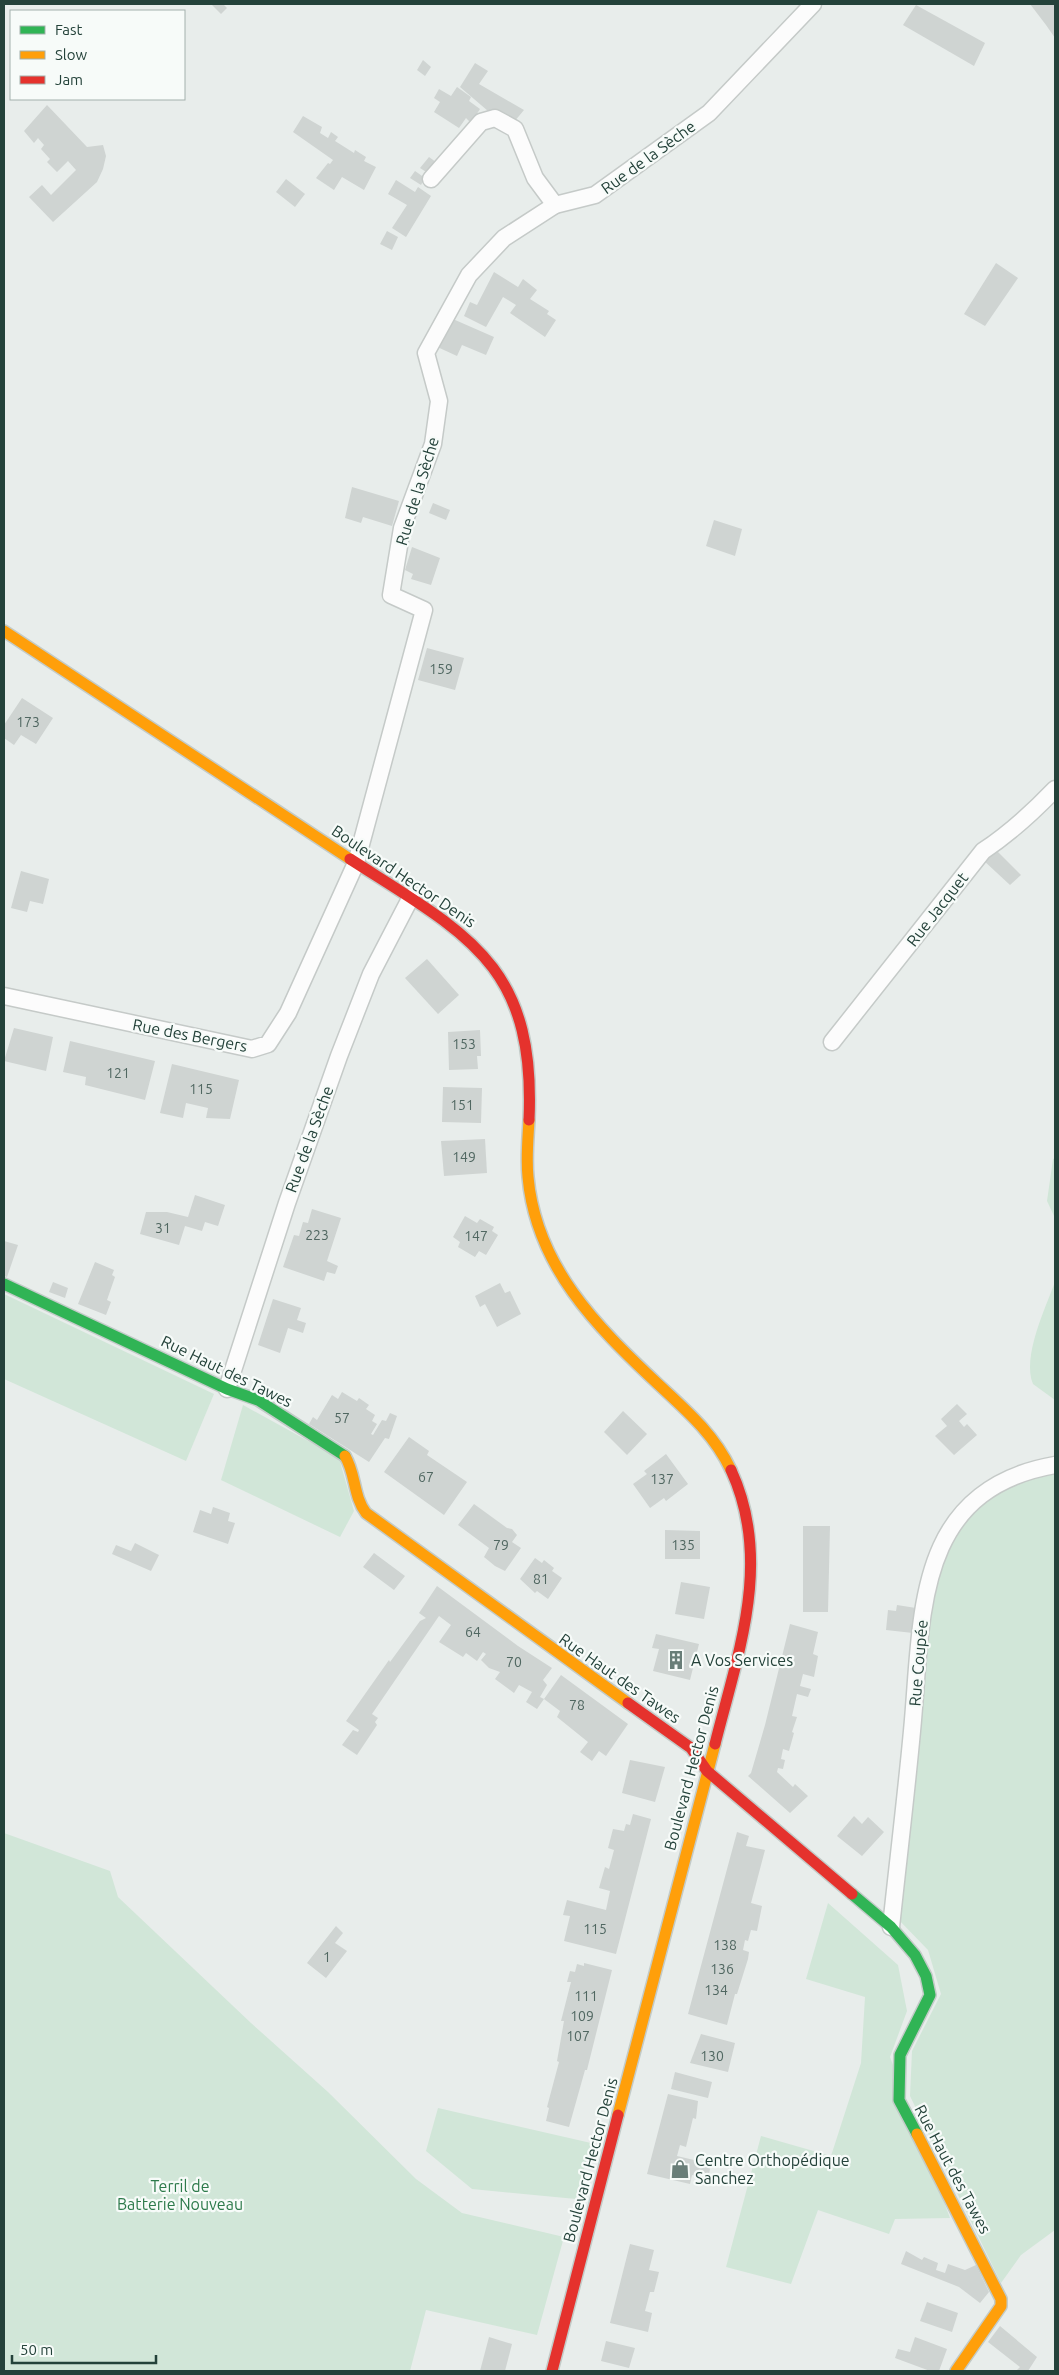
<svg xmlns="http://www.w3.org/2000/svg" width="1059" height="2375" font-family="Ubuntu,sans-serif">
<rect width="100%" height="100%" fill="#e8edeb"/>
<g fill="#d1e6d8">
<polygon points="1055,1158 1055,1218 1047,1201 1053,1159"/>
<path d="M1055,1282v118l-22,-16c-11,-27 12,-75 22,-102z"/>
<polygon points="4,1294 214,1394 186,1461 4,1379"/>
<polygon points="243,1405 339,1458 354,1511 340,1537 221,1480"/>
<polygon points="1055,1471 1055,2230 1021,2255 1001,2283 910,2096 912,2051 941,1994 928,1950 896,1917 925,1640 938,1565 972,1511 1000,1489"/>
<polygon points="4,1833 110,1871 118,1897 251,2023 328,2092 416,2179 462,2213 564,2237 537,2335 426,2310 410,2371 4,2371"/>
<polygon points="828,1903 898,1965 907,2011 890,2057 950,2218 895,2219 889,2234 818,2210 791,2284 726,2267 761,2136 831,2156 861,2063 865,1997 806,1979"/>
<polygon points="438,2108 591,2143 576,2199 472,2189 426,2151"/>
</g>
<g fill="#cfd4d2">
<polygon points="211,4 223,4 227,8 221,14"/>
<polygon points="1030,4 1055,4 1055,38 1046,25"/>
<polygon points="916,5 985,43 974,66 903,25"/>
<polygon points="423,60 431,67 425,76 417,70"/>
<polygon points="475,63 488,71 479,84 524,110 514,122 492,109 488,111 460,87"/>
<polygon points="457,87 471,97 469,101 480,109 471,123 466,118 459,128 434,112 440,102 434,98 439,89 451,96"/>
<polygon points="47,105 87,147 103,145 106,156 103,169 97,182 53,222 29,197 42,185 51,195 76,170 68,161 57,172 47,162 50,159 41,149 44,145 38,138 34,143 24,131"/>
<polygon points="303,116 322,127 320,133 328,138 331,132 338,137 335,141 354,153 355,150 366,157 364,161 376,167 364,190 342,177 334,190 316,178 328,163 330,164 333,160 293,132"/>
<polygon points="429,157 440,165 431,175 420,168"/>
<polygon points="415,171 425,178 421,185 410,178"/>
<polygon points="286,179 305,194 295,207 276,192"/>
<polygon points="396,180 415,192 418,187 431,196 406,237 392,228 407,205 388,194"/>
<polygon points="387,231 398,237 392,250 380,244"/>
<polygon points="996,263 1018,278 985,326 964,314"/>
<polygon points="494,272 518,287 523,279 537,290 530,299 549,311 547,314 556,320 545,337 510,313 516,305 503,297 486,327 464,316 470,302 477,305"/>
<polygon points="446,316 494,337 486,355 462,345 457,356 433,345"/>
<polygon points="352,487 399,501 392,526 363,517 361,523 345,518"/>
<polygon points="433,503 450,510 446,520 429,513"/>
<polygon points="714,520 742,529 735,556 706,546"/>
<polygon points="412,547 440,558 431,585 411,579 413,574 405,570"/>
<polygon points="427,648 464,658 455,690 418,680"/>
<polygon points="22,698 53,718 36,744 21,735 14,745 4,738 4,725"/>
<polygon points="994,848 1021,875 1010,885 983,860"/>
<polygon points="21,871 49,879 43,904 30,901 27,912 11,908"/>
<polygon points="427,959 459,995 438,1014 405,978"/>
<polygon points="14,1028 53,1037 46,1071 4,1061"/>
<polygon points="480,1030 481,1056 477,1056 478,1069 449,1070 448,1032"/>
<polygon points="70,1041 155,1061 145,1100 85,1085 86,1077 63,1072"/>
<polygon points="172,1064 239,1080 230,1119 206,1118 208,1108 186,1103 183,1118 160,1113"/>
<polygon points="443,1087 482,1088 481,1123 442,1122"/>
<polygon points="485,1139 487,1173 444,1176 441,1141"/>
<polygon points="195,1195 225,1205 218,1226 205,1222 202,1231 185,1226 179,1245 140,1234 146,1212 167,1212 188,1217"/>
<polygon points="312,1209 341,1218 327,1261 338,1266 335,1274 327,1272 324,1281 283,1267 294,1235 299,1236 303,1222 308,1223"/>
<polygon points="465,1216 477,1223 480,1219 494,1227 492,1231 498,1235 486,1255 479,1251 475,1257 458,1247 460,1242 453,1237"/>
<polygon points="4,1241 18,1245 7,1277 4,1276"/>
<polygon points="95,1262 114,1270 112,1275 115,1277 107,1300 111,1302 106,1315 78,1304"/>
<polygon points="53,1282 68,1288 65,1298 49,1292"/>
<polygon points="500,1283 505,1293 510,1291 521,1314 497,1327 485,1304 480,1307 475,1296"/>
<polygon points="273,1299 301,1308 297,1320 306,1323 303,1333 288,1328 280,1353 258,1345"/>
<polygon points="342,1392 357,1401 359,1398 369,1405 366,1409 375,1415 372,1421 377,1424 371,1434 373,1435 382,1420 386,1421 390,1413 397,1416 389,1439 385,1438 369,1462 309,1424 313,1417 317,1420 332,1395 338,1399"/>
<polygon points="957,1404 967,1414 959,1421 964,1427 967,1424 977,1435 954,1455 935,1436 947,1426 941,1419"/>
<polygon points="623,1411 647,1434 627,1455 604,1432"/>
<polygon points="409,1437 429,1451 427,1455 467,1482 444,1515 384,1472"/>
<polygon points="666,1454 688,1484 666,1501 664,1498 650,1508 633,1484 647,1474 644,1471"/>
<polygon points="474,1504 507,1528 512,1529 517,1535 512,1542 521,1548 505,1571 495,1566 484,1557 489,1548 458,1525"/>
<polygon points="213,1507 230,1513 228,1521 235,1523 228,1544 193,1532 200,1510 211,1514"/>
<polygon points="803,1526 830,1526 828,1612 803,1612"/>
<polygon points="665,1530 700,1531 700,1559 665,1559"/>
<polygon points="135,1543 159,1555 151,1571 112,1554 116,1545 131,1551"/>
<polygon points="374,1553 405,1576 394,1590 363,1567"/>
<polygon points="535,1558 542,1563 544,1560 554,1568 552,1571 562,1578 548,1599 537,1591 535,1593 520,1579"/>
<polygon points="681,1582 710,1587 704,1619 675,1614"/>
<polygon points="437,1586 518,1646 552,1668 543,1680 547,1685 540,1697 544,1699 561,1675 628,1724 606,1756 599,1751 592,1761 580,1752 588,1742 557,1717 560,1711 544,1699 537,1709 526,1702 532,1692 519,1685 514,1693 495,1679 500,1672 489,1668 481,1660 486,1654 483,1652 477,1661 466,1653 463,1657 439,1642 451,1625 439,1616 372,1714 378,1718 375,1722 377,1725 357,1755 342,1745 353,1730 358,1732 359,1730 346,1721 389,1660 390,1662 420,1621 426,1618 419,1613"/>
<polygon points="897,1605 916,1608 913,1633 886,1630 888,1610 896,1611"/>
<polygon points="790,1624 818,1632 813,1654 818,1656 814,1677 803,1674 800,1686 811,1689 808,1697 797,1694 792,1716 797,1717 792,1732 794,1733 789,1751 783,1749 781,1759 785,1760 783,1769 778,1768 777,1772 793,1787 795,1784 808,1796 790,1813 748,1776 751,1773 765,1725"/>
<polygon points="656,1634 699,1644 690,1680 653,1671 659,1649 652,1648"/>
<polygon points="630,1760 665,1767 655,1802 622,1793"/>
<polygon points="633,1814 651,1819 616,1954 564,1941 570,1916 563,1915 567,1900 606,1910 610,1891 599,1888 605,1867 609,1869 614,1850 608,1848 613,1829 624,1831 626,1824 630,1825"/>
<polygon points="854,1816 862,1824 868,1817 884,1832 862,1856 837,1836"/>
<polygon points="737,1832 749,1836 746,1846 765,1850 751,1903 762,1906 757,1931 751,1930 748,1941 745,1940 743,1950 749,1952 748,1959 737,1994 735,1994 727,2025 688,2014"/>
<polygon points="336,1926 343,1933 335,1943 347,1951 326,1978 307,1963"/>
<polygon points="584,1963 612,1970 587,2070 585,2070 569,2127 546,2121 549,2108 547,2107 559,2062 557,2061 564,2021 561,2021 571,1982 567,1982 570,1971 575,1972 577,1964 584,1966"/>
<polygon points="701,2034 735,2043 728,2072 690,2063"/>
<polygon points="675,2072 712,2082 708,2098 671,2089"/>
<polygon points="668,2094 698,2101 696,2119 693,2118 686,2147 680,2145 677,2156 711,2164 708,2179 692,2175 690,2184 647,2174"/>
<polygon points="630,2244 654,2250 649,2270 659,2272 654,2292 650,2292 645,2311 652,2313 648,2332 610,2323"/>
<polygon points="906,2251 922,2260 924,2257 938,2263 936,2270 945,2273 948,2264 965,2270 976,2265 989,2292 980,2303 959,2287 901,2264"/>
<polygon points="927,2302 958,2313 952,2332 920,2321"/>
<polygon points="1000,2326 1037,2357 1028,2371 1016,2371 1020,2367 988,2342"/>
<polygon points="489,2337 512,2344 505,2371 480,2371"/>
<polygon points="915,2337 947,2349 939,2371 930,2371 895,2358 898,2349 910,2352"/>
<polygon points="606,2341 635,2348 629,2368 601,2361"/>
</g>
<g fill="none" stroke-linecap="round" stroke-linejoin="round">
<g stroke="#c5cac8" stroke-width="19">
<g id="street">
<polyline points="431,179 481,122 495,118 515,129 535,178 555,205"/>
<polyline points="4,996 252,1049 268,1044 288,1013 356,863 424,610 391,595 402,528 433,444 439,401 426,353 469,275 504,238 555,205 595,195 709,113 813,4"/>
<path d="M832,1042l151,-191c27,-18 50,-39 72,-62"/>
<polyline points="227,1389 287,1203 339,1056 371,974 411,897"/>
<path d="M891,1927c7,-66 15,-131 21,-196 11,-113 0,-241 143,-266"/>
</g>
</g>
<g stroke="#c3cbc8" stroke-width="14">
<g id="fast">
<polyline points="4,1284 227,1389 258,1400 345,1456"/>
<polyline points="852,1894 891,1927 915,1955 926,1976 930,1995 900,2055 899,2100 917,2134"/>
</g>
</g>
<g stroke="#c3cbc8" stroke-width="14">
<g id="slow">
<polyline points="4,631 350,859"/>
<path d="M529,1120c-1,19 -3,38 -1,57 8,89 68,149 130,207 28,26 56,50 73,86"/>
<path d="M345,1456c11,18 8,40 21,57l262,190"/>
<polyline points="618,2115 715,1744"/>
<polyline points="917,2134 1001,2299 1001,2306 956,2371"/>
</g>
</g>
<g stroke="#c3cbc8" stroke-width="14">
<g id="jam">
<path d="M350,859c117,75 186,105 179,261"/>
<polyline points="628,1703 691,1748 707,1771 852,1894"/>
<path d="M715,1744c23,-91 58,-183 16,-274"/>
<polyline points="552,2371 618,2115"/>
</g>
</g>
<use href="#street" stroke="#fcfcfc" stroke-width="16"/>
<use href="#fast" stroke="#30b455" stroke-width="11"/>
<use href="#slow" stroke="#ff9f0a" stroke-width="11"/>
<use href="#jam" stroke="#e5322d" stroke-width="11"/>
</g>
<defs>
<g id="building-bare" transform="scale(1.5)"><path d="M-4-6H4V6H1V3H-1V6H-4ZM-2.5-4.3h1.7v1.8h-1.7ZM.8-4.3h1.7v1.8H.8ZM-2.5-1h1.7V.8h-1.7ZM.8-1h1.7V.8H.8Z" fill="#697e78" stroke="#f7fbf9" stroke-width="2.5" paint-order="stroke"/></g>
<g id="shop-bare" transform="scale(1.5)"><path d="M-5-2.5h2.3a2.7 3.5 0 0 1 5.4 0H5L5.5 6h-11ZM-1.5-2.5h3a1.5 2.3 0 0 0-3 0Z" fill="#697e78" stroke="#f7fbf9" stroke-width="2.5" paint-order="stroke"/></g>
</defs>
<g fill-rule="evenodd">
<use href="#building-bare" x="676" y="1660"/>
<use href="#shop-bare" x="680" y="2169"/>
</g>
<g text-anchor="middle" stroke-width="4.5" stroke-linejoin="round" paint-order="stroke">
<g font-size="14" fill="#506761">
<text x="441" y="674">159</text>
<text x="28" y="727">173</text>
<text x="464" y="1049">153</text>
<text x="118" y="1078">121</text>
<text x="201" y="1094">115</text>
<text x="462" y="1110">151</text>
<text x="464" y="1162">149</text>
<text x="163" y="1233">31</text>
<text x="317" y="1240">223</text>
<text x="476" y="1241">147</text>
<text x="342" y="1423">57</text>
<text x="426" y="1482">67</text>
<text x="662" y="1484">137</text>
<text x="501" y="1550">79</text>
<text x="683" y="1550">135</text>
<text x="541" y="1584">81</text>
<text x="473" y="1637">64</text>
<text x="514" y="1667">70</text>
<text x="577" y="1710">78</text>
<text x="595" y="1934">115</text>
<text x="725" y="1950">138</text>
<text x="327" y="1962">1</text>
<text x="722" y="1974">136</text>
<text x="716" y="1995">134</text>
<text x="586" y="2001">111</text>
<text x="582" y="2021">109</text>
<text x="578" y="2041">107</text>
<text x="712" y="2061">130</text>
</g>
<g font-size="16" fill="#24423a" stroke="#f7fbf9">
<text transform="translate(648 157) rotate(-36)" y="6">Rue de la Sèche</text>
<text transform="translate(417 491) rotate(-73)" y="6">Rue de la Sèche</text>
<text transform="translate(404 876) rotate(34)" y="6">Boulevard Hector Denis</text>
<text transform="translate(937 909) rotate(-52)" y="6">Rue Jacquet</text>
<text transform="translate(190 1035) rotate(11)" y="6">Rue des Bergers</text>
<text transform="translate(309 1139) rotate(-70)" y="6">Rue de la Sèche</text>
<text transform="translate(227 1371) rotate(26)" y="6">Rue Haut des Tawes</text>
<text transform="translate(918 1663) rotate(-85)" y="6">Rue Coupée</text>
<text transform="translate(620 1678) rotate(35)" y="6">Rue Haut des Tawes</text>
<text transform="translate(691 1768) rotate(-75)" y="6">Boulevard Hector Denis</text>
<text transform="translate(590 2160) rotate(-75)" y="6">Boulevard Hector Denis</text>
<text transform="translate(953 2169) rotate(62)" y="6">Rue Haut des Tawes</text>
</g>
<g font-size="16" fill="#24423a" stroke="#f7fbf9" text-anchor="start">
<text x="691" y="1666">A Vos Services</text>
<text x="695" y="2166">Centre Orthopédique<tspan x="695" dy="18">Sanchez</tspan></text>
</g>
<g font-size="16" fill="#2d7a4b" stroke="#f7fbf9">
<text x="180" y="2192">Terril de<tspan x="180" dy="18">Batterie Nouveau</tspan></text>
</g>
</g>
<rect width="1059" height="2375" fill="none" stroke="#24423a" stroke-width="10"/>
<rect x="10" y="10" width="175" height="90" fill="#f7fbf9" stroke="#a3b1ad"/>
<rect x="20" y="26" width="25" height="8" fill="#30b455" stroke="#a3b1ad"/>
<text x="55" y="35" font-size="15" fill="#24423a">Fast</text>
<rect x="20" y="51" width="25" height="8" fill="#ff9f0a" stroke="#a3b1ad"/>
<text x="55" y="60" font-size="15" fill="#24423a">Slow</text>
<rect x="20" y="76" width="25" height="8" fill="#e5322d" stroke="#a3b1ad"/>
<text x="55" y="85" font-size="15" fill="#24423a">Jam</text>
<path d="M12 2355v8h144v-8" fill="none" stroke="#24423a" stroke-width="2.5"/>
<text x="20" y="2355" font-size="15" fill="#24423a" stroke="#f7fbf9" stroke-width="4" paint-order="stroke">50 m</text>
</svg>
